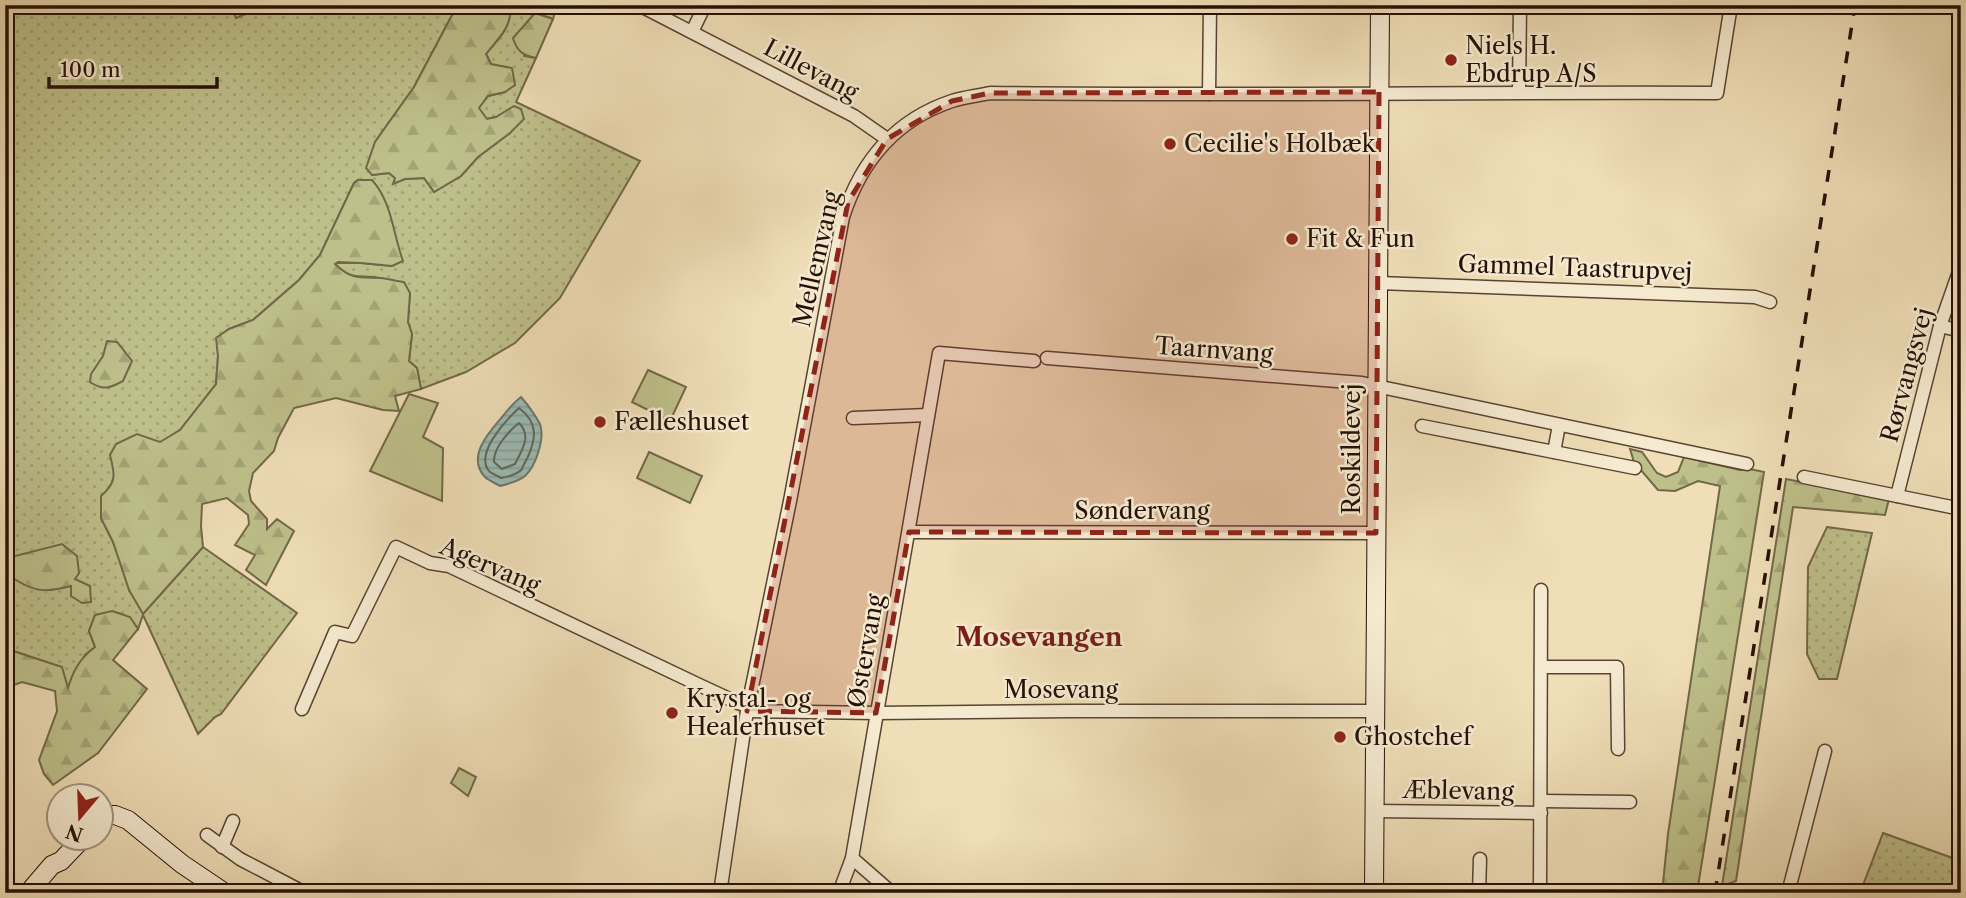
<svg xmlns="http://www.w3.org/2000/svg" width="1966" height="898" font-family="'Libre Caslon Text',serif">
<defs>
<pattern id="grass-dots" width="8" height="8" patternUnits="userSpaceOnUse" patternTransform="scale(1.75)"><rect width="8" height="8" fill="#bec08b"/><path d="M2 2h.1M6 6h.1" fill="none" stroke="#a3a476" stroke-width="1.8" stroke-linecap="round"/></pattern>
<pattern id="forest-firs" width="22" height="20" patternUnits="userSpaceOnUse" patternTransform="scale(1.75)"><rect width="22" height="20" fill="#bec08b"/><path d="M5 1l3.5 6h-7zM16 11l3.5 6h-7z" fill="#a3a476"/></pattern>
<pattern id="water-rules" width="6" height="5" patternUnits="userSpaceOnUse" patternTransform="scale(1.75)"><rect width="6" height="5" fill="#9abbb4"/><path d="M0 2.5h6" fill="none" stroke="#85a099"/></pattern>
</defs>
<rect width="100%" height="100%" fill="#efdeb7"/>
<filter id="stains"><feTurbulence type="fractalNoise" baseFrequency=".00286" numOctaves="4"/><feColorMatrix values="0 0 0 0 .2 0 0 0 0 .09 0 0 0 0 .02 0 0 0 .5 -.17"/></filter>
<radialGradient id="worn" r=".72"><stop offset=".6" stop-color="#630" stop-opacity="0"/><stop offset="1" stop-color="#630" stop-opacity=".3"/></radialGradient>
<g fill="url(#grass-dots)" stroke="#726848" stroke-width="2">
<path d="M5,5h225l6,13 30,-13h194l-9,12 -37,70 -39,55 -3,33 17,-2 6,5 -1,5 11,-4 19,-1 10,14 27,-16 17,-19 32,-24 -14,-16 -10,2 -8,-11 10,-12 17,-4 -19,-38c9,-12 23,-24 24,-40l-9,-9h56l-4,14 -18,-6 -11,43 12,2 -20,44 124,59 -80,137 -45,45 -49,29 -45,17 -4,-21 -8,-7 3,-27 -4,-12 2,-29c-9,-4 -20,-13 -30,-15 -22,-4 -27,4 -46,-15h27l31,3 10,-5 -5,-15 -39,-66 -4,3 -34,72 -21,25 -46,40 -24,9 -12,9 1,18 -2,28 -36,46 -65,43 -14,45 12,24 30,72 60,-67 94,66 -76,101 -6,3 -17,17 -55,-119 -5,14c-13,-18 -22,-19 -43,-14l-6,16 6,16 -10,8 -17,35 -7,-23 -48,-16 -8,9z"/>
<polygon points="1827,527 1872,533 1837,679 1819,679 1807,654 1808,567"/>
<polygon points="1883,833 1961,861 1961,893 1860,893"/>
</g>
<g fill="url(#forest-firs)" stroke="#726848" stroke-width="2">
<path d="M460,5h41l9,9c-1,16 -15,28 -24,40l5,10 21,4 3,17 -10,7 -17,4 -9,12 8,11 9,-2 18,-11 7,3 3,10 -14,14 -32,24 -17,19 -27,16 -10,-14 -19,1 -12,5 2,-6 -6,-5 -17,2 -6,-7 9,-26 39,-55 37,-70z"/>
<path d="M535,13l18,6 -17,39c-14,-3 -19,-7 -23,-20z"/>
<path d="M358,180h14c20,22 21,54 31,81l-11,5 -31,-3 -23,-1 -3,2c16,16 25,13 46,14 8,1 15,3 23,4l6,11 -2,29 4,12 -3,27 8,7 4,21 -26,7 4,15 -16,-1 -47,-12 -42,10 -16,30 -4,13 -21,22 -4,18 2,10 16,18v10l10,-10 17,12 -28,54 -20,-15 9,-15 -20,-10 14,-21 -1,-9 -21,-17 -25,6 -1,22 2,21 -60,67 -14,-24 -16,-48 -12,-24v-22c16,-14 14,-21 9,-41l6,-11 21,-10 23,8 20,-12 36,-46 2,-28 -2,-18 13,-9 24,-9 46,-40 21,-25 34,-72z"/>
<path d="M107,341l10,1 15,19 -9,20c-13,7 -20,10 -33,1l1,-8 12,-18z"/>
<polygon points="1630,449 1642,452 1657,473 1666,477 1678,472 1684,457 1740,470 1750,469 1764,472 1697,893 1662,893 1668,834 1720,486 1698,481 1675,491 1658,490 1634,462"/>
<polygon points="1786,479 1889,499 1885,515 1793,507 1736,881 1722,886"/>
<path d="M62,544l15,12 2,17 -4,6 15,7 1,16 -9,1 -11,-7v-10c-29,8 -40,5 -64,-12v-16z"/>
<path d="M112,611l18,6 8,12 -25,31 34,29 -49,64 -45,32 -9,-11 -5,-14 18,-49 -2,-20 -33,-9 -17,6v-28l8,-9 49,16 6,21c5,-17 12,-30 27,-41l-6,-16 6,-16z"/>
</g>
<g fill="#bec08b" stroke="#726848" stroke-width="2">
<polygon points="230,5 266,5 236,18"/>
<polygon points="648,370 686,387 670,421 632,402"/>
<polygon points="409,394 438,403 423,437 443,448 442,501 370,471"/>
<polygon points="649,452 702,476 690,503 637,478"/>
<polygon points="459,768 476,777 468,796 451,783"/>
</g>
<path fill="url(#water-rules)" stroke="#6b776e" stroke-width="2" d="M521,397c7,8 14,18 19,27 5,14 -4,42 -15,52 -6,5 -17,8 -25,10 -5,-3 -12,-6 -15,-9 -19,-20 4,-45 17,-60 6,-7 11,-14 19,-20z"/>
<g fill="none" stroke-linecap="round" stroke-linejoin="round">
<g stroke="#60665c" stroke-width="2">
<path d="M519,408c20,15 17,31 8,51 -1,1 -5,9 -5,10 -5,6 -15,8 -21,9 -1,-1 -10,-5 -11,-6 -17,-17 16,-52 29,-64z"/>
<path d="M519,423c13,13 3,27 -4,41l-13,5 -8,-7c-1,-14 15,-31 25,-39z"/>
</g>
<g stroke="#584432" stroke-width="15">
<g id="street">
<polyline points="639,5 854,116 887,139"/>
<polyline points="692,32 705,5"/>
<polyline points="1519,92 1520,5"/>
<polyline points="1209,94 1210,5"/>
<polyline points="1379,283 1755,297 1770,302"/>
<polyline points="1940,326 1961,331"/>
<polyline points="1047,358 1362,383 1747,464"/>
<polyline points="853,418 928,415"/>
<polyline points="1422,426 1554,452 1559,425"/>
<polyline points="1554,452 1635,468"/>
<polyline points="1804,477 1961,509"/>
<polyline points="1897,496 1940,326 1961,266"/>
<polyline points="909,532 1376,533"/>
<polyline points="1541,667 1617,667 1618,749"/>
<polyline points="302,709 335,632 352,636 396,547 430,563 449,566 697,684 738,703 748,706"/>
<polyline points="747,711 876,713 1070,711 1375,711"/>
<polyline points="1542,801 1630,802"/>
<polyline points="1374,811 1541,813"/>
<polyline points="207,835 240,859 305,893"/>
<polyline points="222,847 233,821"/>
<polyline points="852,858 892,893"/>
<polyline points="721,889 745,893"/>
<path d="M720,893l27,-182 43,-210 53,-284c18,-56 52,-97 109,-116 12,-4 25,-5 38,-8 242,3 484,-1 727,0l14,-88"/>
<polyline points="839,893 852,858 939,353 1034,361"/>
<polyline points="1479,893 1480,859"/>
<polyline points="1540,893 1541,590"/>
<polyline points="1788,893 1825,751"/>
</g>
</g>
<g stroke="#251005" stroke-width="20">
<g id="secondary">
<polyline points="102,820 109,815 115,815 128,820 182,864 225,893"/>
<polyline points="28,893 52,865 61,861 83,838"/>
<polyline points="1374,893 1380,5"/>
</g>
</g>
<use href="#street" stroke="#f5ead0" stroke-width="12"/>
<use href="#secondary" stroke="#f5ead0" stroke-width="18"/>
<polyline stroke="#251005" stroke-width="3.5" stroke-dasharray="12 12" stroke-linecap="butt" points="1715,893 1855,5"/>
</g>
<path fill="#8f2418" fill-opacity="0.2" stroke="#8f2418" stroke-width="5" stroke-dasharray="14 9" stroke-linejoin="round" d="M1379,92l-3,441 -467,-1 -33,181 -129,-2 101,-509 39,-63 65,-38 38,-8z"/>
<g fill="#8f2418" stroke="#f5ead0" stroke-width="2.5">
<circle cx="1451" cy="60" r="7"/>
<circle cx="1170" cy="144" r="7"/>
<circle cx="1292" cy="239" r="7"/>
<circle cx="600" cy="422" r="7"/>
<circle cx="672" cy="713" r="7"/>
<circle cx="1340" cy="737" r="7"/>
</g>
<g text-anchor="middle" stroke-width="5" stroke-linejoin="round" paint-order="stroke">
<g font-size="24" fill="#251005" stroke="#f5ead0" text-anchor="start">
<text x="1465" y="54">Niels H.<tspan x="1465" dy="28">Ebdrup A/S</tspan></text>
<text x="1184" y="152">Cecilie's Holbæk</text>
<text x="1306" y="247">Fit &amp; Fun</text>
<text x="614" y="430">Fælleshuset</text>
<text x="686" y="707">Krystal- og<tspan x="686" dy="28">Healerhuset</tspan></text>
<text x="1354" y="745">Ghostchef</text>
</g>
<g font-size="24" fill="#251005" stroke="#f5ead0">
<text transform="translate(811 70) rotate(28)" y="8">Lillevang</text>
<text transform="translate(817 259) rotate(-77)" y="8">Mellemvang</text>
<text transform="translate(1575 268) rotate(2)" y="8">Gammel Taastrupvej</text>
<text transform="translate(1214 350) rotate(4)" y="8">Taarnvang</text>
<text transform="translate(1907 375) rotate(-75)" y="8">Rørvangsvej</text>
<text transform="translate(1352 449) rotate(-90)" y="8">Roskildevej</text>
<text x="1142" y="519">Søndervang</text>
<text transform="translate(490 566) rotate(23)" y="8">Agervang</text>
<text transform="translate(866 651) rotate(-80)" y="8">Østervang</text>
<text x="1061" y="698">Mosevang</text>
<text transform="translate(1458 791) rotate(1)" y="8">Æblevang</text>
</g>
<g font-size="26" font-weight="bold" fill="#7a1f14" stroke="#f5ead0">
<text x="1039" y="646">Mosevangen</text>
</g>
</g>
<rect width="1966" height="898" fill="none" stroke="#efdeb7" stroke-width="28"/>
<rect x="7" y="7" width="1952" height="884" fill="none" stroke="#251005" stroke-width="3.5"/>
<rect x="14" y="14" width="1938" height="870" fill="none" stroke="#251005" stroke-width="2"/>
<g transform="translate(80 817) rotate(199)"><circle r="33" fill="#f5ead0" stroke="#a2937f" stroke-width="2"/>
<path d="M0-5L12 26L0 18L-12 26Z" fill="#8f2418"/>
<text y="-10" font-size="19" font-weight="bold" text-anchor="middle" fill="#251005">N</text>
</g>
<path d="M49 77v10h168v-10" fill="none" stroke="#251005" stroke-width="3.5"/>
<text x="60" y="77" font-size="21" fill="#251005" stroke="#f5ead0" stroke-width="5" paint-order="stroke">100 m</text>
<rect width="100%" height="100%" filter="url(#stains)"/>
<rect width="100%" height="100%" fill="url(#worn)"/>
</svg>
